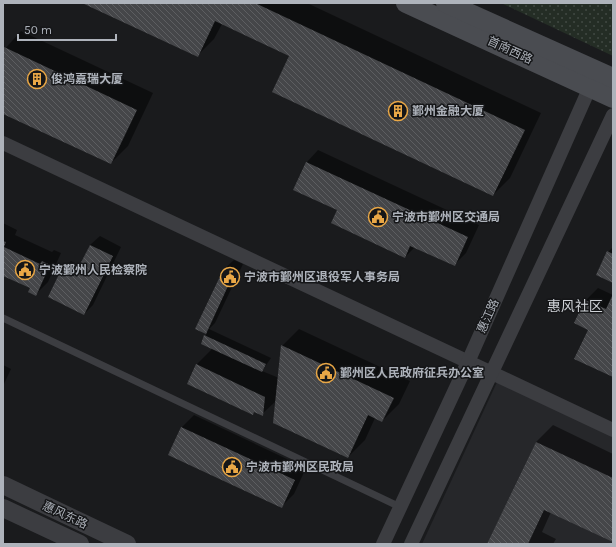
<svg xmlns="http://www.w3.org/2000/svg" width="616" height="547" font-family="Karla,'Noto Sans SC',sans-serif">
<defs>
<pattern id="park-dots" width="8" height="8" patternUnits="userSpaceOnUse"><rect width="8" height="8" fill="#242d25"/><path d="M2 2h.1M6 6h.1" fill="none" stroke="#414943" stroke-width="1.8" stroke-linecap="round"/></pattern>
<pattern id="building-back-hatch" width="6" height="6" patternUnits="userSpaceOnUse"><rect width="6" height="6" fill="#454649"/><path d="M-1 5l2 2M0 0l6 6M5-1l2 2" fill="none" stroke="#5d5e61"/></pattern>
</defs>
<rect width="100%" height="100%" fill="#1a1b1d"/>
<polygon fill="#26272a" points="497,382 613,436 613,544 422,544"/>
<polygon fill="url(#park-dots)" points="501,3 613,3 613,56"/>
<g fill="#0007">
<polygon points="85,3 307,3 541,113 510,178 493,195 290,56 222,24 214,39 197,56"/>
<polygon points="21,31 153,93 128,146 111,163 3,113 3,51"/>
<polygon points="318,150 479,225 466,253 454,265 415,247 405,257 338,210 307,162"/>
<polygon points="3,223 17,230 15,235 52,252 54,250 61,253 48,282 36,294 31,288 3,275"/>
<polygon points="100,236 121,247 93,305 84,314 62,270 71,261 80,266 90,245"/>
<polygon points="613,247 613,282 597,275 608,252"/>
<polygon points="234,260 243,264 215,323 209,329 271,358 262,371 279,378 282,346 299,329 410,381 399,404 382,421 375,418 365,440 348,457 276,401 262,414 255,411 253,414 197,364 213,348 202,343 207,333 197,328 224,269"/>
<polygon points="598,288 613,295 613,376 589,329 575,323 586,300"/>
<polygon points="3,365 11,369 3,386"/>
<polygon points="194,415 306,468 294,494 282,506 170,454 182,427"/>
<polygon points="553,425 613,454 613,541 551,512 542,532 556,539 553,544 488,544 536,442"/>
</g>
<g fill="url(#building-back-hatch)">
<polygon points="82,3 255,3 525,130 493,196 272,92 289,56 215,21 198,57"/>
<polygon points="4,47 137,110 111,164 3,114"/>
<polygon points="306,162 468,237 455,266 410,246 405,258 331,223 337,210 293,190"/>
<polygon points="3,241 6,242 4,247 40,264 42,261 50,265 36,296 28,292 30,288 3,276"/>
<polygon points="90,245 113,256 84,315 48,297 61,270 74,276"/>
<polygon points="607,251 613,254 613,283 596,275"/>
<polygon points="224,268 234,273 206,334 195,329"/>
<polygon points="613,294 613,377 574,359 588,330 574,323 585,300 606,309"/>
<polygon points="204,335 266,364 262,372 201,344"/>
<polygon points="281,345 394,398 382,422 368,415 348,458 273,423"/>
<polygon points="196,364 265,397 263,416 254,412 253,415 187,384"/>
<polygon points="181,427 295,480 282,508 168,455"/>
<polygon points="536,442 613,478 613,542 544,510 528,544 487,544"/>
</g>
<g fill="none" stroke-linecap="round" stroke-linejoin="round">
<polyline stroke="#3c3d41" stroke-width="7" points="3,318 400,507"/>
<g stroke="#3c3d41" stroke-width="14">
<polyline points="3,143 613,430"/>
<polyline points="383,544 468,362 590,87"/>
<polyline points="411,544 613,115"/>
</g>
<g stroke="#3c3d41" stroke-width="18">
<polyline points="3,485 127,544"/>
<polyline points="3,508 80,544"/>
</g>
<g stroke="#4a4c51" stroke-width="20">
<polyline points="406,3 613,98"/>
<polyline points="446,3 613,78"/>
</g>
</g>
<defs>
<g id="building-ring" transform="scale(1)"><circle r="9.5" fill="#151618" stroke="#e9a746" stroke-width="1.5"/><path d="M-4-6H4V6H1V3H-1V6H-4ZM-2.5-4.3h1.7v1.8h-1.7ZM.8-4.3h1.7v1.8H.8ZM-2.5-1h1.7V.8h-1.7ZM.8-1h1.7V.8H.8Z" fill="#e9a746"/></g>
<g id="civic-ring" transform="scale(1)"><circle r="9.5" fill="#151618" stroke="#e9a746" stroke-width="1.5"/><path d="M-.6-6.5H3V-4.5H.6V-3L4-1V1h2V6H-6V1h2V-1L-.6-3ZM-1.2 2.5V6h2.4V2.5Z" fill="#e9a746"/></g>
</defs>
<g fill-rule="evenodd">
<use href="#building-ring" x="37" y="79"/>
<use href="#building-ring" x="398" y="111"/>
<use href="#civic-ring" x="378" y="217"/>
<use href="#civic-ring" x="25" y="270"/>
<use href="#civic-ring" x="230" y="277"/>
<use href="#civic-ring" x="326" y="373"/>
<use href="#civic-ring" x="232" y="467"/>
</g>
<g text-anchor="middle" stroke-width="3" stroke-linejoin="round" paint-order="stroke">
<g font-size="12" fill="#aeb3bb" stroke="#151618">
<text transform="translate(510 50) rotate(25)" y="4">首南西路</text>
<text transform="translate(488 316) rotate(-66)" y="4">惠江路</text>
<text transform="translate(65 515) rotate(25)" y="4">惠风东路</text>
</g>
<g font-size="12" font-weight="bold" fill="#aeb3bb" stroke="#151618" text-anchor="start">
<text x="51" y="83">俊鸿嘉瑞大厦</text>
<text x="412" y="115">鄞州金融大厦</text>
<text x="392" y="221">宁波市鄞州区交通局</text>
<text x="39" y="274">宁波鄞州人民检察院</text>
<text x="244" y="281">宁波市鄞州区退役军人事务局</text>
<text x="340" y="377">鄞州区人民政府征兵办公室</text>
<text x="246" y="471">宁波市鄞州区民政局</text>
</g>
<g font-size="14" fill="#cfd2d7" stroke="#151618">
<text x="575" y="311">惠风社区</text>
</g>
</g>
<rect width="616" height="547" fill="none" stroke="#aeb3bb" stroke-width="8"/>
<path d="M18 34v6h98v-6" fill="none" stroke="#aeb3bb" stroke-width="2"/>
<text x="24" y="34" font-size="12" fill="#aeb3bb" stroke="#151618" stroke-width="3" paint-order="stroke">50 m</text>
</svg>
